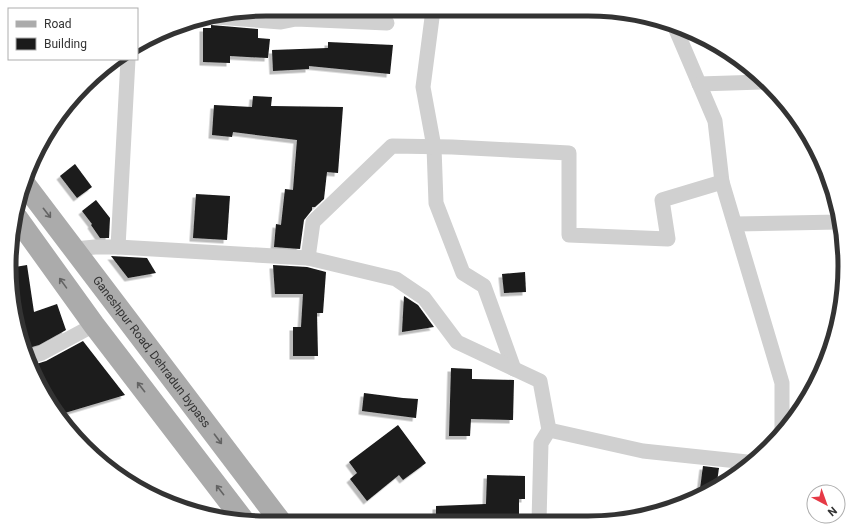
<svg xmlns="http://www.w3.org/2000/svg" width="854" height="532" font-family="Roboto,sans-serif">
<defs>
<filter id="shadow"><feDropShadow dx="-3.5" dy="3.5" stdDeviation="0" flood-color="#0004"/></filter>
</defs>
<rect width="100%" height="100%" fill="#fff"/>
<g fill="#1a1a1a" filter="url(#shadow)">
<polygon points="211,25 258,29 258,38 270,39 268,58 230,56 230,63 203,62 203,28 211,28"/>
<polygon points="328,42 393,45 390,74 309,66 309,69 273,71 272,50 328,48"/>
<polygon points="253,96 272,97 271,106 343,107 338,173 327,172 324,199 315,207 312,207 312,210 304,220 300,249 274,247 276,224 281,225 285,189 293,190 297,140 233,132 232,137 212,135 214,105 252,107"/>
<polygon points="75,164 92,187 77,198 60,176"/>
<polygon points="196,194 230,196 227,240 193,238"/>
<polygon points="96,200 110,218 109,238 100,238 91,225 92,224 82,211"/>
<polygon points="111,256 147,258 156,273 128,278"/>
<polygon points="27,265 34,312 57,304 66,330 39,345 25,349 18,333 9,268"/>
<polygon points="273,265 307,267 326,272 323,313 317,313 318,356 293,356 293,327 301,327 303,294 275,294"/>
<polygon points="525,272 526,292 504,293 502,274"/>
<polygon points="404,296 418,305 434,327 402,332"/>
<polygon points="83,341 125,395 58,415 52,409 33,365 46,361"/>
<polygon points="451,368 472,369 472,379 514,380 513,420 471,419 470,436 449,436"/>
<polygon points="364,393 403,398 418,399 416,418 362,411"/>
<polygon points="398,425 426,463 403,480 399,475 367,501 350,479 357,473 349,462"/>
<polygon points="703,466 719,468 716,489 712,491 700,489"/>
<polygon points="487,475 525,476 525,499 519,499 519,522 436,522 436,506 486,504"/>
</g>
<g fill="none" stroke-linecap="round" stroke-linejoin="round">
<g stroke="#d0d0d0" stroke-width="15">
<polyline points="433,10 423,87 434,147 436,203 463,273 484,286 514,369"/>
<polyline points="216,17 281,22 296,19 387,23"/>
<polyline points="674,25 715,121 722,182 782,383 782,431"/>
<polyline points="699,84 762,82"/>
<polyline points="735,224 839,222"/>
<polyline points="118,247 128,59"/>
<polyline points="75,249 95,247 118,247 308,258 396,279 424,298 457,342 540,381 549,430"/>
<polyline points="308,258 313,222 392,146 452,147 569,153 569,235 668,239 662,200 722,182"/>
<polyline points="29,357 42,353 94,325"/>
<polyline points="539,522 541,443 549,430 643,451 747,462"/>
</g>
<g stroke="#ababab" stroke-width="22">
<path id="s1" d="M23,182l257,339"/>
<polyline points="17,218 94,325 244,521"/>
</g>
</g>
<defs><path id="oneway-shaft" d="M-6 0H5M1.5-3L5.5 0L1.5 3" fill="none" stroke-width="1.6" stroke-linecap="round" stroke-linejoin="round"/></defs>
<g stroke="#636363">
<use href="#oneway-shaft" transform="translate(47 213) rotate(52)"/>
<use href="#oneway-shaft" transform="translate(63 283) rotate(-126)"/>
<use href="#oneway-shaft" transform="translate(141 387) rotate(-128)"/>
<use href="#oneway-shaft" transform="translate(218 439) rotate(53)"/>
<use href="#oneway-shaft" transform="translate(220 490) rotate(-128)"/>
</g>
<g text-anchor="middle" stroke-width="4" stroke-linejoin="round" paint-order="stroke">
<g font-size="12" fill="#333" stroke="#fff">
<text dy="4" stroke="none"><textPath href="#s1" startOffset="213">Ganeshpur Road, Dehradun bypass</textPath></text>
</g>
</g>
<path d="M0 0H854V532H0ZM266 16H588A250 250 0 0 1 838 266V266A250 250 0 0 1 588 516H266A250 250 0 0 1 16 266V266A250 250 0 0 1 266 16Z" fill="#fff" fill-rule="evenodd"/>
<path fill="none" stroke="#333" stroke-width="5" d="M266 16H588A250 250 0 0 1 838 266V266A250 250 0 0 1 588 516H266A250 250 0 0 1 16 266V266A250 250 0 0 1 266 16Z"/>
<rect x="8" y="8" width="130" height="52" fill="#ffffff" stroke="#adadad"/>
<rect x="16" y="21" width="20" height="6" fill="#ababab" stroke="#adadad"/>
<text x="44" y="28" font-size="12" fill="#333333">Road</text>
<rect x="16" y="38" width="20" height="12" fill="#1a1a1a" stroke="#adadad"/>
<text x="44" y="48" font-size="12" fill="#333333">Building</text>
<g transform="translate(826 504) rotate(139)"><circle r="19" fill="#ffffff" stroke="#adadad"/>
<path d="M0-3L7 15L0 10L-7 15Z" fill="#e63946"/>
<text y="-6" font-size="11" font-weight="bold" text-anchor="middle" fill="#333333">N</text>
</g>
</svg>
